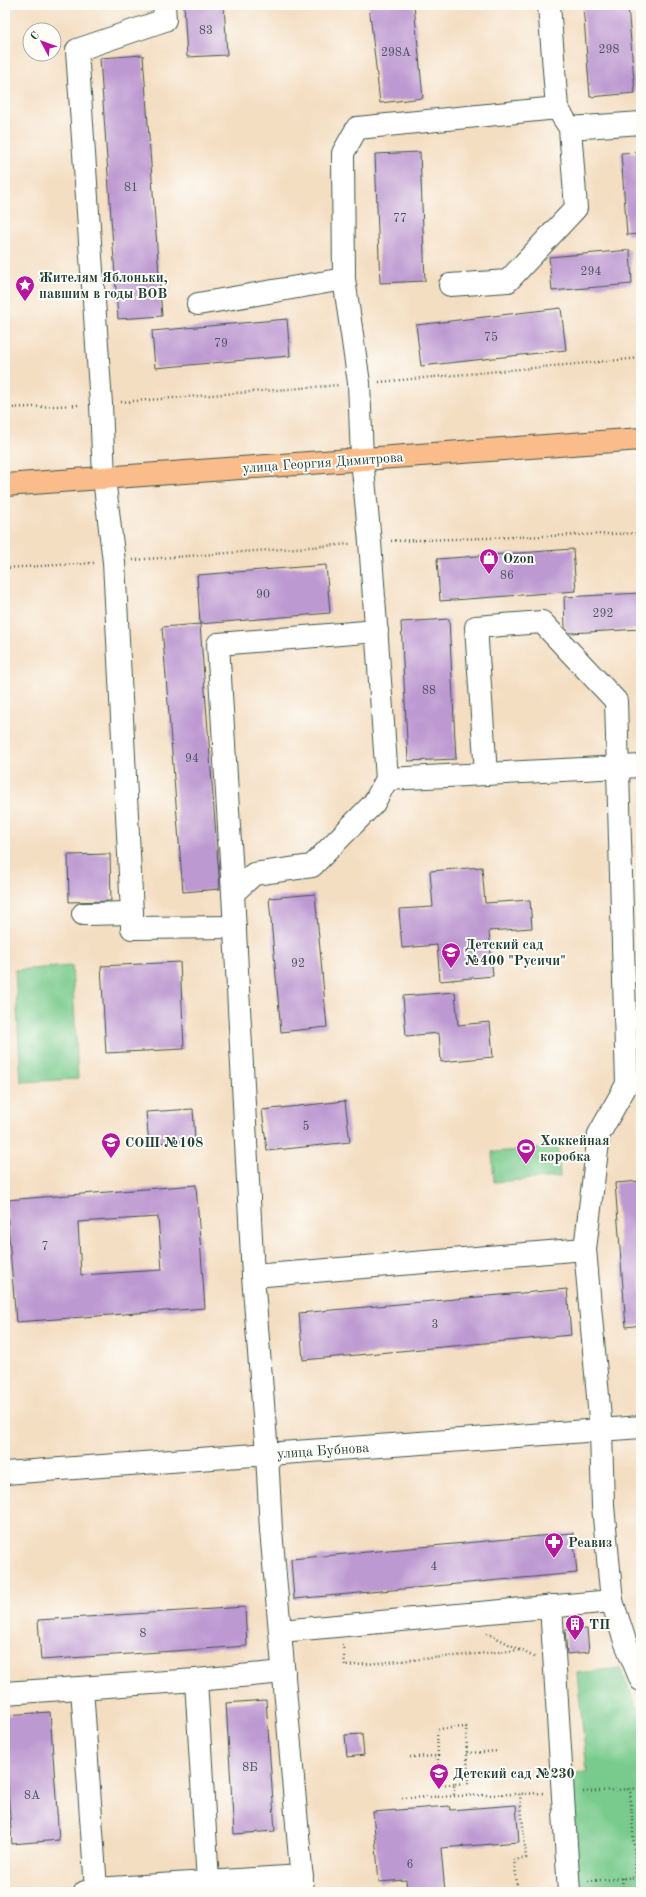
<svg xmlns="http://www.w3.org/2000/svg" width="646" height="1897" font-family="'Old Standard TT',serif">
<rect width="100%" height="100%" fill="#fdfcf7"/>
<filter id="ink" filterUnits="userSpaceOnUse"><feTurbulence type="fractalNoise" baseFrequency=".025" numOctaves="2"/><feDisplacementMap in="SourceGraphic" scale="8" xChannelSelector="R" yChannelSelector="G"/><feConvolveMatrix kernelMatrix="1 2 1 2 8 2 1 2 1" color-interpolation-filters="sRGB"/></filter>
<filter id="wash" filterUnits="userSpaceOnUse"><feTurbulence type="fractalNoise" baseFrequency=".012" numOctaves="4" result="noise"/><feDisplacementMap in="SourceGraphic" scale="16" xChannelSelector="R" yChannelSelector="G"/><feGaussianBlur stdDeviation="0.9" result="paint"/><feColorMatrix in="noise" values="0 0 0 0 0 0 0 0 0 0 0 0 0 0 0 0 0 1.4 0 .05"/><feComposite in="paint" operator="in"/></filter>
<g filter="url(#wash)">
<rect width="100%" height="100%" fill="#f4dec2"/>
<g fill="#79cb8d" stroke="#4c8460">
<polygon points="72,966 78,1079 21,1082 15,970"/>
<polygon points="558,1147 560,1177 494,1182 492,1152"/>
<polygon points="620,1668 641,1716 641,1892 575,1892 566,1777 587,1771 577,1673"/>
</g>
<g id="blocks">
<g fill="#bd99d1" fill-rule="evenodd">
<polygon points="184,5 224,5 227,55 187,57"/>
<polygon points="369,5 414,5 423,98 380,103"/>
<polygon points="583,5 628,5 635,93 590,97"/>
<polygon points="143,55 162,316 118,319 100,58"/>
<polygon points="420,152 425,281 380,283 375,154"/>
<polygon points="641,152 641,234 627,235 621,153"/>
<polygon points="630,250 632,284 552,291 549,257"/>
<polygon points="561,308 566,350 421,366 416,325"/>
<polygon points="287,319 290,356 155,368 152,331"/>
<polygon points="573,549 576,591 440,601 437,559"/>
<polygon points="326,565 330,613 200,624 197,575"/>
<polygon points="641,593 641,629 570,633 565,628 564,597"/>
<polygon points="449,619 456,759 408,761 401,622"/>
<polygon points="200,624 220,889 183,892 162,627"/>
<polygon points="110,854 111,901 69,902 68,855"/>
<polygon points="482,867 485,903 530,900 532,928 489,931 493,976 440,981 437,945 402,948 399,909 433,907 430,871"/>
<polygon points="315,894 327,1027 281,1032 269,898"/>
<polygon points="180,962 184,1049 106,1053 101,966"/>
<polygon points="455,992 458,1025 490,1022 493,1057 441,1062 439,1033 406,1036 403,996"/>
<polygon points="345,1101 350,1142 267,1151 262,1110"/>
<polygon points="193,1109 195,1140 149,1144 146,1112"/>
<polygon points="641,1181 641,1325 626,1327 615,1183"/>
<path d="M196,1185l9,123 -189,14 -10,-122zM158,1217l4,53 -81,5 -3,-53z"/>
<polygon points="567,1289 571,1335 303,1360 299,1313"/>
<polygon points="573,1533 577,1573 294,1599 291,1559"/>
<polygon points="245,1607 247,1646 41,1660 38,1620"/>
<polygon points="587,1629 589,1652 567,1654 565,1630"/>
<polygon points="266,1700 275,1831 234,1834 226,1703"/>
<polygon points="50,1712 59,1840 12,1844 5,1750 5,1715"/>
<polygon points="362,1734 364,1755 347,1757 345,1735"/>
<polygon points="516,1805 519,1842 441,1848 445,1892 407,1892 406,1880 379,1882 373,1812 449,1806 450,1810"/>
</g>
</g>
</g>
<g filter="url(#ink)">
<use href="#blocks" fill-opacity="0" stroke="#3f5549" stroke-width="1"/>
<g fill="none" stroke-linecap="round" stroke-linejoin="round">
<g stroke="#3f5549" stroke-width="24">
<g id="minor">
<polyline points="570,128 641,123"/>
<polyline points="450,285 508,281 576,208 570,128 557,108 549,5"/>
<polyline points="198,304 344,279"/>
<polyline points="486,774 476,627 542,622 616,701 627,1084 599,1134 585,1249 601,1430 603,1506 612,1601 625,1641 641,1680"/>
<polyline points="387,779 370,542 362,459 359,383 344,279 343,153 357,128 557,108"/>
<polyline points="233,893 218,644 377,631"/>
<polyline points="132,913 114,562 104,478 101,404 77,50 165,20 164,5"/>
<polyline points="83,914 132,913 132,928 235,927"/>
<polyline points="253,1276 585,1249"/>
<polyline points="5,1473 641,1427"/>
<polyline points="551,1606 569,1892"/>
<polyline points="281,1631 612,1601"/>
<polyline points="196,1680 208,1882"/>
<polyline points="82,1688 96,1889"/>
<polyline points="5,1693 196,1680 284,1672"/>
<polyline points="85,1892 96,1889 302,1876"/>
<polyline points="303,1892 271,1530 267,1454 253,1276 233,893 254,874 312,866 374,803 387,779 641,766"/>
</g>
</g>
<g stroke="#3f5549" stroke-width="24">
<polyline id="major" points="5,485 641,439"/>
</g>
<g stroke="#3f5549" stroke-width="2.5" stroke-dasharray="1 3" stroke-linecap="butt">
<polyline points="379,382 641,358"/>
<polyline points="121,402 340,385"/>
<polyline points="5,408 80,405"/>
<polyline points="391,541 641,533"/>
<polyline points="133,560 350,544"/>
<polyline points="5,568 94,563"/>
<polyline points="487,1633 534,1657"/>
<polyline points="343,1644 345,1666 520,1650"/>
<polyline points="467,1753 499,1751"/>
<polyline points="410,1757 438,1756"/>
<polyline points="454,1784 439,1785 437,1729 466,1727 468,1783 454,1784 454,1796"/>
<polyline points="583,1792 630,1789"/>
<polyline points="402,1798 543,1793"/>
<polyline points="636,1877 630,1789 641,1788"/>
<polyline points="622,1878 623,1892"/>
<polyline points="588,1881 641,1877"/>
<polyline points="518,1892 514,1860 526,1858 520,1794"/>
</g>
<use href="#minor" stroke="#fff" stroke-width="22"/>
<use href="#major" stroke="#fabc8b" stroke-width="22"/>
</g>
</g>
<defs>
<g id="sight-pin" transform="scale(1)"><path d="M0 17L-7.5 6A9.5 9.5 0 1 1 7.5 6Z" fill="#b5179e" stroke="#fdfcf7"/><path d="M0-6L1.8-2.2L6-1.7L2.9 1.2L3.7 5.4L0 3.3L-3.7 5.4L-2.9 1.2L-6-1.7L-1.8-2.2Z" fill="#fff"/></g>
<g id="shop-pin" transform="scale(1)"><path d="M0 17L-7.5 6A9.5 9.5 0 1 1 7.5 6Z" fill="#b5179e" stroke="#fdfcf7"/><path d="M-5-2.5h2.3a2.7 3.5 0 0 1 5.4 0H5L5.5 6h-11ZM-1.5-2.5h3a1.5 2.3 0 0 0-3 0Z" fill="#fff"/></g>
<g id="school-pin" transform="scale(1)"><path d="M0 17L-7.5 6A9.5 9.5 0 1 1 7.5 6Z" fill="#b5179e" stroke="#fdfcf7"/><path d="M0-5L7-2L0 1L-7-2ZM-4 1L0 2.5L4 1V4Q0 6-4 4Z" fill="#fff"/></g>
<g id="stadium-pin" transform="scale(1)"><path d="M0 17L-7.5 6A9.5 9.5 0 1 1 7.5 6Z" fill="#b5179e" stroke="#fdfcf7"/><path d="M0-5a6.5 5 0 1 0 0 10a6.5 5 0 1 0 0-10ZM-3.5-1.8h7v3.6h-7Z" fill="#fff"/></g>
<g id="pharmacy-pin" transform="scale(1)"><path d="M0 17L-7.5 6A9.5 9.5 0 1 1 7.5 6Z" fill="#b5179e" stroke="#fdfcf7"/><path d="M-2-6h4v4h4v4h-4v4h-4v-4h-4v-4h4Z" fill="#fff"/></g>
<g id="building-pin" transform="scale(1)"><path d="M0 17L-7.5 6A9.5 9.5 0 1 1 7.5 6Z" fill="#b5179e" stroke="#fdfcf7"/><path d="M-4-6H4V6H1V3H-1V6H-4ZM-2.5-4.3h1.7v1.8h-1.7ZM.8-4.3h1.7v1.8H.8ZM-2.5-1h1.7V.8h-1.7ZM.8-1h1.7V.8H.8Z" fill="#fff"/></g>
</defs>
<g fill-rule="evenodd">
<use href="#sight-pin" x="25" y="285"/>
<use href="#shop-pin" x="489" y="558"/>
<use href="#school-pin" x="451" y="952"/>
<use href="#school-pin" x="111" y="1142"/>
<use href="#stadium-pin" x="526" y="1148"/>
<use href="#pharmacy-pin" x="554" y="1542"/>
<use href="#building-pin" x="575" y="1624"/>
<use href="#school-pin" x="439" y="1773"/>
</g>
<g text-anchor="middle" stroke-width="4" stroke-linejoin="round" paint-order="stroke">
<g font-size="12" fill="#46545b">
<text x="206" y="34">83</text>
<text x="609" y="53">298</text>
<text x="396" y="56">298А</text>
<text x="131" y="191">81</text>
<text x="400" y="222">77</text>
<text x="591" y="275">294</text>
<text x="491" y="341">75</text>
<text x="221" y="347">79</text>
<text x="507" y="579">86</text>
<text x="263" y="598">90</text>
<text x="603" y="617">292</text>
<text x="429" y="694">88</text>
<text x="192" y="762">94</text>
<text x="298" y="967">92</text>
<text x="306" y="1130">5</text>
<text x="45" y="1250">7</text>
<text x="435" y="1328">3</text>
<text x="434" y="1570">4</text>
<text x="143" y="1637">8</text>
<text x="250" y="1771">8Б</text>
<text x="32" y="1799">8А</text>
<text x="410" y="1868">6</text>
</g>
<g font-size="14" font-weight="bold" fill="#1f3d34" stroke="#fdfcf7" text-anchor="start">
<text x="39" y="282">Жителям Яблоньки,<tspan x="39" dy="16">павшим в годы ВОВ</tspan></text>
<text x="503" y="563">Ozon</text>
<text x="465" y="949">Детский сад<tspan x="465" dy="16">№400 "Русичи"</tspan></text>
<text x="540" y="1145">Хоккейная<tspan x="540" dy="16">коробка</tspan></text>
<text x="125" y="1147">СОШ №108</text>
<text x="568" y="1547">Реавиз</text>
<text x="589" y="1629">ТП</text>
<text x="453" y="1778">Детский сад №230</text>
</g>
<g font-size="14" fill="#1f3d34" stroke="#fdfcf7">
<text transform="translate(323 462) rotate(-4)" y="5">улица Георгия Димитрова</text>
<text transform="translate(323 1450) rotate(-4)" y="5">улица Бубнова</text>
</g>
</g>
<rect width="646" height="1897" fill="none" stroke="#fdfcf7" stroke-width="20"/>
<g transform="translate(42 42) rotate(311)"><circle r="19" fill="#fdfcf7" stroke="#a4b0a9"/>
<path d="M0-3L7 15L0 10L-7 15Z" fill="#b5179e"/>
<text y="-6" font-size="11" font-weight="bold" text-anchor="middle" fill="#1f3d34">С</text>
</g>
</svg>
